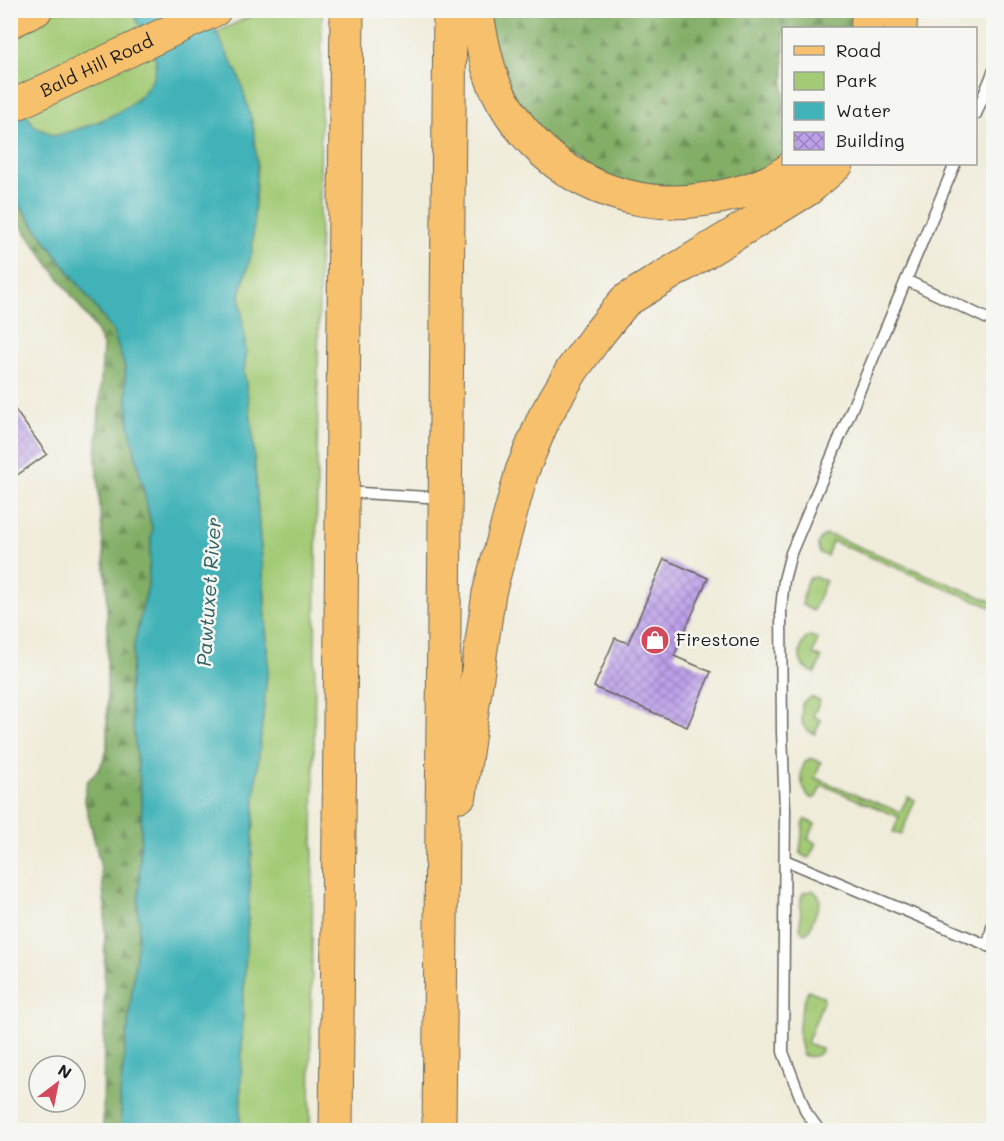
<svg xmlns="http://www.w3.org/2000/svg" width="1004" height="1141" font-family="Mali,sans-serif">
<defs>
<pattern id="forest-firs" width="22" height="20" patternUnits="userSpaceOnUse" patternTransform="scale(1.5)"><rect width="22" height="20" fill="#82ae66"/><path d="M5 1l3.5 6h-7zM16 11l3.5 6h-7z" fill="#6a8d53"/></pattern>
<pattern id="building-cross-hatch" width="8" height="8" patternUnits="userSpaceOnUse" patternTransform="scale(1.5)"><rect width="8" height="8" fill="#bda0ea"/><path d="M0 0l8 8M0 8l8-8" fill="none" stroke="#9982bd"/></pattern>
</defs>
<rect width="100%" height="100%" fill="#f6f6f2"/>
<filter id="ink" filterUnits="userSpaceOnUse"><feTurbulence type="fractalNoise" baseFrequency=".0167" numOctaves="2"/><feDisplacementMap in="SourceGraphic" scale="12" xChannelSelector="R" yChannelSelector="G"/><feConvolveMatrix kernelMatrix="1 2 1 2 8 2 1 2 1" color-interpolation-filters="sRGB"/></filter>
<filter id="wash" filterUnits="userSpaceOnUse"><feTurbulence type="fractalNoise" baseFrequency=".008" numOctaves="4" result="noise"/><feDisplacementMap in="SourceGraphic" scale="24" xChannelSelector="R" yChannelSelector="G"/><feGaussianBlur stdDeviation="1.35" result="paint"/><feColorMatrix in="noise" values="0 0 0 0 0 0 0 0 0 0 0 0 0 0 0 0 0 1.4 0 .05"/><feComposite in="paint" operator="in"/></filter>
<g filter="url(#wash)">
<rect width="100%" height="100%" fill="#f0ecda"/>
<g fill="#a3ca74" stroke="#607348" stroke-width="1.5">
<path d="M11,11h121c5,10 23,40 24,50 2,44 -67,66 -101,75l-21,-10 -23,-39z"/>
<polygon points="261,11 322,11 310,1130 240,1130 243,1002 256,783 268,666 264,581 259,527 252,425 244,371 246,355 240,294 252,252 257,164 253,125 217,32"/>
<path d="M826,535l7,1 160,66v6l-161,-67 -5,15 -7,-3c-4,-8 -2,-14 6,-18z"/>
<polygon points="816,577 826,581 813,611 802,605 806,583 810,578"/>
<path d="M810,636l8,3 -5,15 9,4 -7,15c-4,-2 -11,-4 -13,-9 -5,-10 -1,-24 8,-28z"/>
<path d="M811,697l9,4 -7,15 8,4 -6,14c-17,-7 -13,-14 -13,-31z"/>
<path d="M811,758l10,4 -6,16 85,34 8,-15 7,3 -14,35 -8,-3 6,-15 -77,-32 -6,12 -4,2c-12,-8 -16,-35 -1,-41z"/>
<polygon points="804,820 806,820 815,824 808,839 816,843 809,858 803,856 800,851"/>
<polygon points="813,890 819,896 820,902 809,931 804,933 800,929 801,898 803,893"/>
<path d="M808,990l15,6 1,3 -17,44 15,6c-3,8 -12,9 -19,6 -8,-21 -3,-45 5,-65z"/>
</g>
<g fill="url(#forest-firs)" stroke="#4f6541" stroke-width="1.5">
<polygon points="479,11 871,11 868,28 784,28 784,164 660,201 533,141"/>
<polygon points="10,193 113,331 125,368 129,425 152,528 148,586 135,640 129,692 142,801 138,917 140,921 120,1096 122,1130 103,1130 105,907 100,863 84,798 87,782 100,767 107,751 107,594 96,459 103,345 93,325 11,212"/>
</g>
<path fill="#41b2b8" stroke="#2e676a" stroke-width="1.5" d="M132,11h73l34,65 14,49 4,39 -5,88 -12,42 6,61 -2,16 8,54 7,102 5,54 4,85 -12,117 -13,219 -3,128h-118l-2,-34 20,-175 -2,-4 4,-116 -13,-109 6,-52 13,-54 4,-58 -23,-103 -4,-57 -12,-37 -102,-138 -1,-106 24,39 20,10c35,-9 103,-30 102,-75 -1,-10 -19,-40 -24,-50z"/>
<g id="blocks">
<g fill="url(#building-cross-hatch)">
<polygon points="10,403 47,454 10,480"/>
<polygon points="664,559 708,578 674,656 711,672 687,727 594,687 615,638 628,643"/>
</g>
</g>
</g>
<g filter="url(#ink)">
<use href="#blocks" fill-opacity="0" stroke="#66655e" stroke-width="1.5"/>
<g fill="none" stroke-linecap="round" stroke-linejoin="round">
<g stroke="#66655e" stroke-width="13">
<g id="lane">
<polyline points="976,114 994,70"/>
<polyline points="906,280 994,322"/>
<polyline points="345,492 443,498"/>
<polyline points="785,860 994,948"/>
<polyline points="988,946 994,917"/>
<polyline points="819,1130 806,1112 783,1052 785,810 782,732 781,609 784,580 791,553 955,164"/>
</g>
</g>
<g stroke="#66655e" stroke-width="34">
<g id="primary">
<polyline points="10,22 36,10"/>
<path id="s1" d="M10,107l205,-97"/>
</g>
</g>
<g stroke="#66655e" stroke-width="35">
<g id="highway">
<path d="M476,10c5,25 9,53 19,76 39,83 123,128 213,113 28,-4 68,-15 88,-35"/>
<polyline points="867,28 869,10"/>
<polyline points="900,28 901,10"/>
<polyline points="460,795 489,593 522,471 544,418 572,370 596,337 625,301 808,189 837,164"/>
<polyline points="336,1130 347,10"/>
<polyline points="439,1130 450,10"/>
</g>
</g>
<use href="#lane" stroke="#fff" stroke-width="10"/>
<use href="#primary" stroke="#f7c06c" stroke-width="32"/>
<use href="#highway" stroke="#f7c06c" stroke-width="33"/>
</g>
</g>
<defs>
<g id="shop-disc" transform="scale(1.5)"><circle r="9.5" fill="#d1495b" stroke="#f6f6f2"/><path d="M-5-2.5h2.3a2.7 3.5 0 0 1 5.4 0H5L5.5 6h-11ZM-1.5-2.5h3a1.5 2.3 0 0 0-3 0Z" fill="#fff"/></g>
</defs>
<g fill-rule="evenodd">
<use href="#shop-disc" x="655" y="640"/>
</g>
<g text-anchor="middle" stroke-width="5" stroke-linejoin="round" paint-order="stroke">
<g font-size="18" fill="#1c1c1c" stroke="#f6f6f2">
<text dy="6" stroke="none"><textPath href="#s1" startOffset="96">Bald Hill Road</textPath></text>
</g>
<g font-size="18" fill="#1c1c1c" stroke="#f6f6f2" text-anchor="start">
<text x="676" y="646">Firestone</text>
</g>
<g font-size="20" font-style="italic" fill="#2d6062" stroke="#f6f6f2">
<text transform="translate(209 592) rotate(-86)" y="7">Pawtuxet River</text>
</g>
</g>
<rect width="1004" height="1141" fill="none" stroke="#f6f6f2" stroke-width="36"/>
<rect x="782" y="27" width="195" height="138" fill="#f6f6f2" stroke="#9f9f9c" stroke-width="1.5"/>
<rect x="794" y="46" width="30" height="9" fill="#f7c06c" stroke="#9f9f9c" stroke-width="1.5"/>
<text x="836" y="57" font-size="18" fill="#1c1c1c">Road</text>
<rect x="794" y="72" width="30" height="18" fill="#a3ca74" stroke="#9f9f9c" stroke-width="1.5"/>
<text x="836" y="87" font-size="18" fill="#1c1c1c">Park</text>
<rect x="794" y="102" width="30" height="18" fill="#41b2b8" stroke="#9f9f9c" stroke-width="1.5"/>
<text x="836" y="117" font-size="18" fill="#1c1c1c">Water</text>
<rect x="794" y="132" width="30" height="18" fill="url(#building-cross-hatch)" stroke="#9f9f9c" stroke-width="1.5"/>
<text x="836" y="147" font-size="18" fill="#1c1c1c">Building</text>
<g transform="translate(57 1084) rotate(32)"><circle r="28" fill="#f6f6f2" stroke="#9f9f9c" stroke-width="1.5"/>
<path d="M0-4.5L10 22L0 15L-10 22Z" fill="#d1495b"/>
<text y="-9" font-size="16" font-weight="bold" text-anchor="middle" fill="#1c1c1c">N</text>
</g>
</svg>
